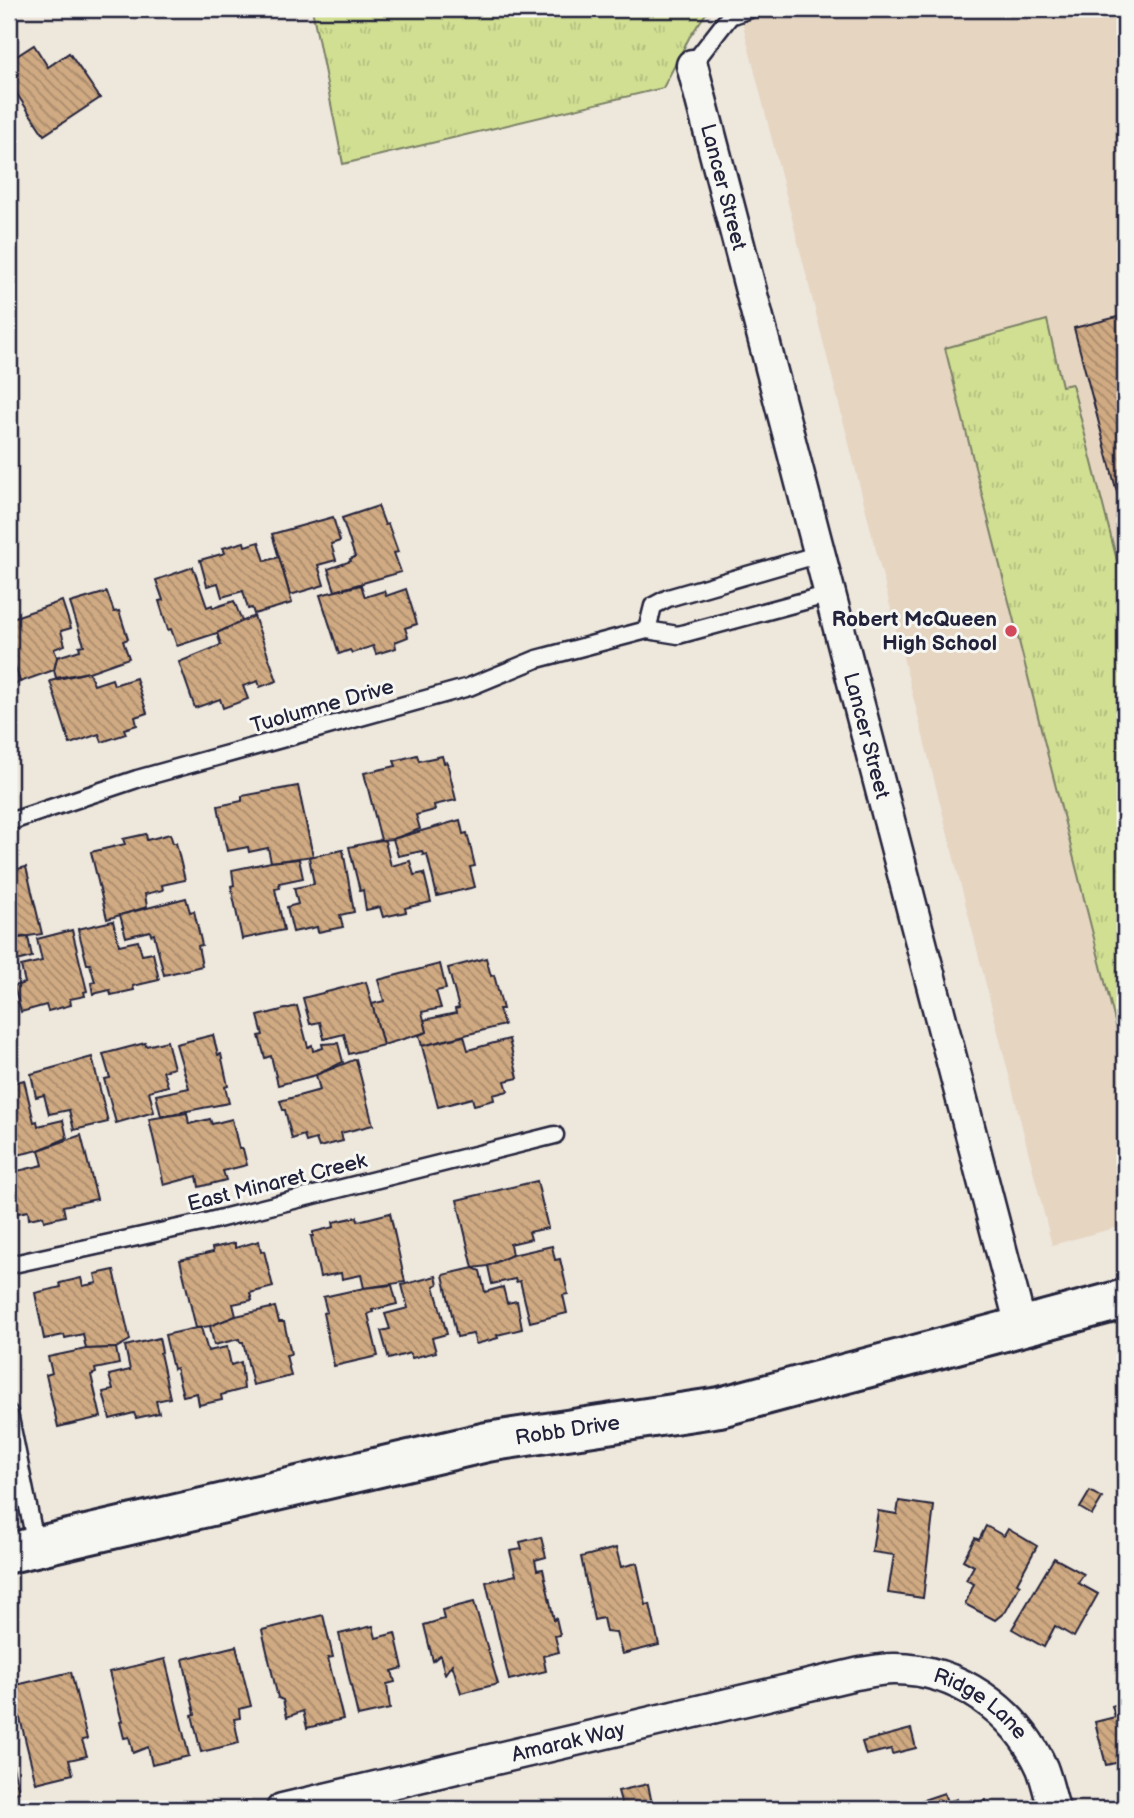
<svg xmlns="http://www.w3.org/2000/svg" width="1134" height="1818" font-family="'Balsamiq Sans',sans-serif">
<defs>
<pattern id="grass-tufts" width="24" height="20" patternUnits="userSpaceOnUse" patternTransform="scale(1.75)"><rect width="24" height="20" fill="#d1df92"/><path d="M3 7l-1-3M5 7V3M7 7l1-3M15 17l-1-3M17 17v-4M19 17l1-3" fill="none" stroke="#b3bf7f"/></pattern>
<pattern id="building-back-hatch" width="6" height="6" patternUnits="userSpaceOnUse" patternTransform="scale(1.75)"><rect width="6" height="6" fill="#d0aa82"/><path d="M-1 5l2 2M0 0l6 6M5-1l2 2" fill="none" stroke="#a88a6c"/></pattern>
</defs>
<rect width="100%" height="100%" fill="#eee7dc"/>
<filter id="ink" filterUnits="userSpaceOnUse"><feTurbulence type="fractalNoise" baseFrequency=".0143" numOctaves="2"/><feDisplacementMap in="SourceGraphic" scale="14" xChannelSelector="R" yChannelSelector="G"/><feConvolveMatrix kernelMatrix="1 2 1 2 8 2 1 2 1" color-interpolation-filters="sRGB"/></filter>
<g filter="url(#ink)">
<polygon fill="#e5d5c1" points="739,9 1125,9 1125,1225 1052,1245"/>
<g fill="url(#grass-tufts)" stroke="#7a8066" stroke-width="2">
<polygon points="312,9 709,9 689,38 663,88 343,164"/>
<polygon points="1047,320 1062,386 1072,384 1122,580 1125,580 1125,1061 945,348"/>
</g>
<g fill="url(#building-back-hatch)" stroke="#22223b" stroke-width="2">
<polygon points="34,45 48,67 69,53 100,98 44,135 9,82 9,61"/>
<polygon points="9,142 16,155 9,160"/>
<polygon points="1125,315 1125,523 1074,328"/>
<polygon points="378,506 385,525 388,524 398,552 394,553 401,572 335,591 328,569 351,561 350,559 355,557 342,518"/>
<polygon points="333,517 340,541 331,544 336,560 318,565 324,585 290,595 272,534"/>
<polygon points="244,542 245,546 259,542 265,561 279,557 292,603 254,614 252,608 248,609 243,591 222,597 218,583 207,586 200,560 225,553 223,548"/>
<polygon points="193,567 207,607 212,605 213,608 234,601 242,621 217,633 177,646 171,629 168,630 159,601 163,600 156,580"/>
<polygon points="361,585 365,597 384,591 386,596 406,589 417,624 405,628 408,637 395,642 396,648 376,654 373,646 352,653 350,650 339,654 320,595"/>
<polygon points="107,592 114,612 119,611 128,639 123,641 129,658 89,672 56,678 54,670 57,657 80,650 79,646 84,645 70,603"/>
<polygon points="62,601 71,628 61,631 65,645 54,649 57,657 54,670 20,682 9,648 9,619"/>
<polygon points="254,616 277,681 260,687 258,681 243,686 248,699 223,708 220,699 195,708 179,662 221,645 217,633"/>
<polygon points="9,648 20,682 9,686"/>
<polygon points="89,672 94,685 112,679 114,685 136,678 147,713 135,717 137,725 124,729 126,734 102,742 99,734 70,744 50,681"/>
<polygon points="417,755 419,761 442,756 444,763 447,762 456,800 434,805 435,810 416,815 420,829 393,839 381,840 364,773 396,766 394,761"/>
<polygon points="298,786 313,856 271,862 268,848 249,852 248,847 227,851 218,806 242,801 242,796"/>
<polygon points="460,820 463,834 467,833 475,866 470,867 475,887 437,896 427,854 423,855 422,851 398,856 393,839"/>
<polygon points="146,834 147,840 170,834 173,843 176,843 185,880 162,885 163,890 145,894 147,907 107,919 91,852 125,844 123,839"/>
<polygon points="381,840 385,841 391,866 410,861 414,875 424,873 431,902 405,908 406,912 383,917 380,907 366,910 363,890 360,891 349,847"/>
<polygon points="343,850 354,912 340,915 343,927 318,932 317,927 293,932 287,907 298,904 294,888 314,884 309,857"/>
<polygon points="299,859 303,878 279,883 280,888 275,889 284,930 242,939 231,886 234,885 232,870 271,862"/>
<polygon points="26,867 42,934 9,939 9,871"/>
<polygon points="186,898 190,912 194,911 202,945 198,946 202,966 164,975 154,934 151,935 150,931 126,937 120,915"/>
<polygon points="113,921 119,945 138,941 142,955 153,953 159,980 133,986 134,990 111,995 110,990 93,994 91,983 95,982 90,964 87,964 78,929"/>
<polygon points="72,930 87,991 84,992 85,996 70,999 71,1005 48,1011 46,1005 21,1012 14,986 25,983 21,966 42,961 37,939"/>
<polygon points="28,937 32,957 9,963 9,939"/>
<polygon points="486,958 491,976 494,975 503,1009 499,1009 504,1025 422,1046 419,1035 427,1032 424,1020 456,1013 455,1009 459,1008 448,968"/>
<polygon points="440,964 446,989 436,991 441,1008 422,1012 427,1032 383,1045 372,1004 384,1001 378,980"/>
<polygon points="366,982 383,1045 349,1054 344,1034 324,1039 320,1022 310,1024 303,998"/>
<polygon points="9,993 13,1012 9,1013"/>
<polygon points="297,1006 308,1047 312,1045 313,1051 323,1048 322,1044 338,1043 343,1062 316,1075 278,1085 271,1056 265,1058 259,1036 263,1035 258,1016"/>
<polygon points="213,1035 218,1055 221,1054 228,1086 225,1087 229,1103 161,1116 156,1095 189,1088 176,1044"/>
<polygon points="464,1036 468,1050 509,1039 518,1078 505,1081 508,1091 493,1095 494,1100 474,1105 472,1098 438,1107 422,1046"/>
<polygon points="167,1041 174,1068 163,1071 168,1086 149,1091 154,1112 116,1123 104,1079 110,1078 103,1054 145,1043 146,1046"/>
<polygon points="92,1057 108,1122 74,1130 69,1110 49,1114 44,1095 36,1097 31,1074"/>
<polygon points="356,1059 373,1125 341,1133 343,1141 319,1147 316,1139 306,1142 304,1135 292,1139 285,1110 283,1110 280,1101 320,1090 316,1075"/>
<polygon points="24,1080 34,1122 37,1121 38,1126 63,1120 67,1138 39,1150 9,1157 9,1084"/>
<polygon points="187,1113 189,1124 210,1119 212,1124 232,1119 239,1149 243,1149 247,1165 223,1171 226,1180 199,1187 197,1176 164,1185 149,1119"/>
<polygon points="81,1135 97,1199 63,1206 65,1216 44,1221 43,1216 29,1219 28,1211 14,1214 9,1192 9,1173 43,1165 39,1150"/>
<polygon points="537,1181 548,1228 529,1232 531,1239 510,1244 512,1255 488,1266 473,1268 457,1200"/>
<polygon points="390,1213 405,1282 364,1288 361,1275 342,1279 341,1273 320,1277 311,1236 313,1236 313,1232 334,1227 333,1222 357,1217 358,1221"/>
<polygon points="259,1241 261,1252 264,1251 273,1287 250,1293 252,1300 233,1304 236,1316 210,1326 196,1328 180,1260 213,1252 212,1248 235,1243 235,1248"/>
<polygon points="552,1246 555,1260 560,1259 568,1294 563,1295 567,1313 530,1322 520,1281 516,1282 515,1279 492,1284 488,1266 512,1255"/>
<polygon points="473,1268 480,1271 485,1292 503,1287 507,1303 517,1301 522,1329 497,1335 498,1338 476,1344 473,1334 457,1337 443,1275"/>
<polygon points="114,1270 130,1340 116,1348 86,1349 83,1334 65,1338 64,1335 44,1339 35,1293 61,1287 60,1283 81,1278 83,1286 97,1283 95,1274"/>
<polygon points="436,1276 438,1284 434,1286 447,1334 432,1338 436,1352 412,1358 410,1353 389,1359 381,1331 390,1329 385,1314 408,1308 402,1285"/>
<polygon points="392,1285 397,1304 372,1310 373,1312 368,1314 378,1356 334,1366 323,1313 327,1312 323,1297 364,1288"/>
<polygon points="275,1307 279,1322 284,1322 291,1354 286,1355 291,1376 253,1385 243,1342 240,1342 239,1339 214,1345 210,1326 236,1316"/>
<polygon points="196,1328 201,1328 208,1351 227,1347 231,1365 241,1362 244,1389 221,1395 222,1400 199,1405 197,1393 183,1396 176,1368 173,1369 165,1335"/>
<polygon points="159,1338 162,1352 160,1353 170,1398 156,1401 159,1413 136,1418 134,1413 110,1419 103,1392 113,1390 109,1375 130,1370 125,1346"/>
<polygon points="116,1348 119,1364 95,1369 96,1373 91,1375 101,1417 58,1427 46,1375 52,1373 48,1357 86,1349"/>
<polygon points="1090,1491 1102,1498 1092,1515 1080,1508"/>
<polygon points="899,1501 934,1506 923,1598 888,1593 894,1555 872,1552 878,1511 897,1514"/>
<polygon points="986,1526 1004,1536 1008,1529 1037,1546 1017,1583 1020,1585 1006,1611 995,1620 965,1604 974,1584 966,1580 974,1566 963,1560 975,1538 979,1540"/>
<polygon points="541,1537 546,1557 535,1560 537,1570 543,1569 554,1620 556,1618 560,1635 555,1636 559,1652 543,1656 546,1671 509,1680 486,1582 516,1575 510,1551 522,1549 520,1542"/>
<polygon points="616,1548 621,1567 637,1563 646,1605 650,1604 659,1645 622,1654 616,1633 606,1632 603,1618 594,1620 581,1557"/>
<polygon points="1054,1558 1084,1574 1078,1583 1098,1594 1074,1637 1055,1626 1044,1647 1012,1629"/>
<polygon points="474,1602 498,1684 461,1693 452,1664 445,1674 440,1655 433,1661 424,1625 444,1619 442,1610"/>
<polygon points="323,1615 333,1657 328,1658 343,1719 307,1728 303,1711 287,1717 283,1700 278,1698 262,1630"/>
<polygon points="373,1626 376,1638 395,1633 403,1668 392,1671 395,1682 387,1684 390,1709 358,1716 339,1634"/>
<polygon points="236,1646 251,1706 239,1709 240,1718 234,1719 239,1743 201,1752 192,1715 195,1714 183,1659"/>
<polygon points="165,1659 189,1756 152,1765 148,1747 133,1753 129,1737 124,1738 120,1722 122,1721 109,1672"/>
<polygon points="71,1672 87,1739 82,1740 87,1756 69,1760 73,1774 36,1783 12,1686"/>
<polygon points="1125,1702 1125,1761 1106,1765 1095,1722 1115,1717 1112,1706"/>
<polygon points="911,1729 916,1748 892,1754 891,1749 866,1755 862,1742"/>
<polygon points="9,1750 19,1792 9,1794"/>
<polygon points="648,1784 653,1809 623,1809 618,1791"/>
<polygon points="944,1793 947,1802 957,1799 958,1804 972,1800 973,1804 985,1800 988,1809 910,1809 908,1805"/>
</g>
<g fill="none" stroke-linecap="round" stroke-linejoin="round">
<g stroke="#22223b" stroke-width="21">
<g id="service">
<polyline points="692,65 730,16 750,9"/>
<polyline points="647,630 653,606 668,598 820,554"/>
<polyline points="9,822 137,779 469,687 537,659 647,630 678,635 830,594"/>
<polyline points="9,1265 206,1222 555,1135"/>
<polyline points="9,1413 36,1546"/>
</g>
</g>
<g stroke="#22223b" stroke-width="35">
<g id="minor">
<path id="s1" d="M692,65l329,1261"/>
<path id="s2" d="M282,1809l574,-135c12,-2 25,-5 37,-5 64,-1 123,42 149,99 5,13 8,28 12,41"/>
</g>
</g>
<g stroke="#22223b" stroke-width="44">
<g id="secondary">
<path id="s3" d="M9,1553l478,-111 233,-35 405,-108"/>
</g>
</g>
<use href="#service" stroke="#f6f6f2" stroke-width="16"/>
<use href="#minor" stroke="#f6f6f2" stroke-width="30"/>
<use href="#secondary" stroke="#f6f6f2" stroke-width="38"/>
</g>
</g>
<circle fill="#d1495b" stroke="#f6f6f2" stroke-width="2.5" cx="1011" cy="631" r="7"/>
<g text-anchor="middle" stroke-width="6" stroke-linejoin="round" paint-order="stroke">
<g font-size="21" fill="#22223b" stroke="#f6f6f2">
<text dy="7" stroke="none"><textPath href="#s1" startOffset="126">Lancer Street</textPath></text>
<text transform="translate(322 706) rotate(-16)" y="7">Tuolumne Drive</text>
<text dy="7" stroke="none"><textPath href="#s1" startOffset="693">Lancer Street</textPath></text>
<text transform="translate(277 1182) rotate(-14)" y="7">East Minaret Creek</text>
<text dy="7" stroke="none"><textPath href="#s3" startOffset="572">Robb Drive</textPath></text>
<text dy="7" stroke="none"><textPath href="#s2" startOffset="724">Ridge Lane</textPath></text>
<text dy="7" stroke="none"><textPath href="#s2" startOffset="294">Amarak Way</textPath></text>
</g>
<g font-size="21" font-weight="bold" fill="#22223b" stroke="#f6f6f2" text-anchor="end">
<text x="997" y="626">Robert McQueen<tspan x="997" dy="24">High School</tspan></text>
</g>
</g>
<rect width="1134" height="1818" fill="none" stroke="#f6f6f2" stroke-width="35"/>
<rect x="18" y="18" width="1099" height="1783" fill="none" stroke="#22223b" stroke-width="2.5" filter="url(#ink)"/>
</svg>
